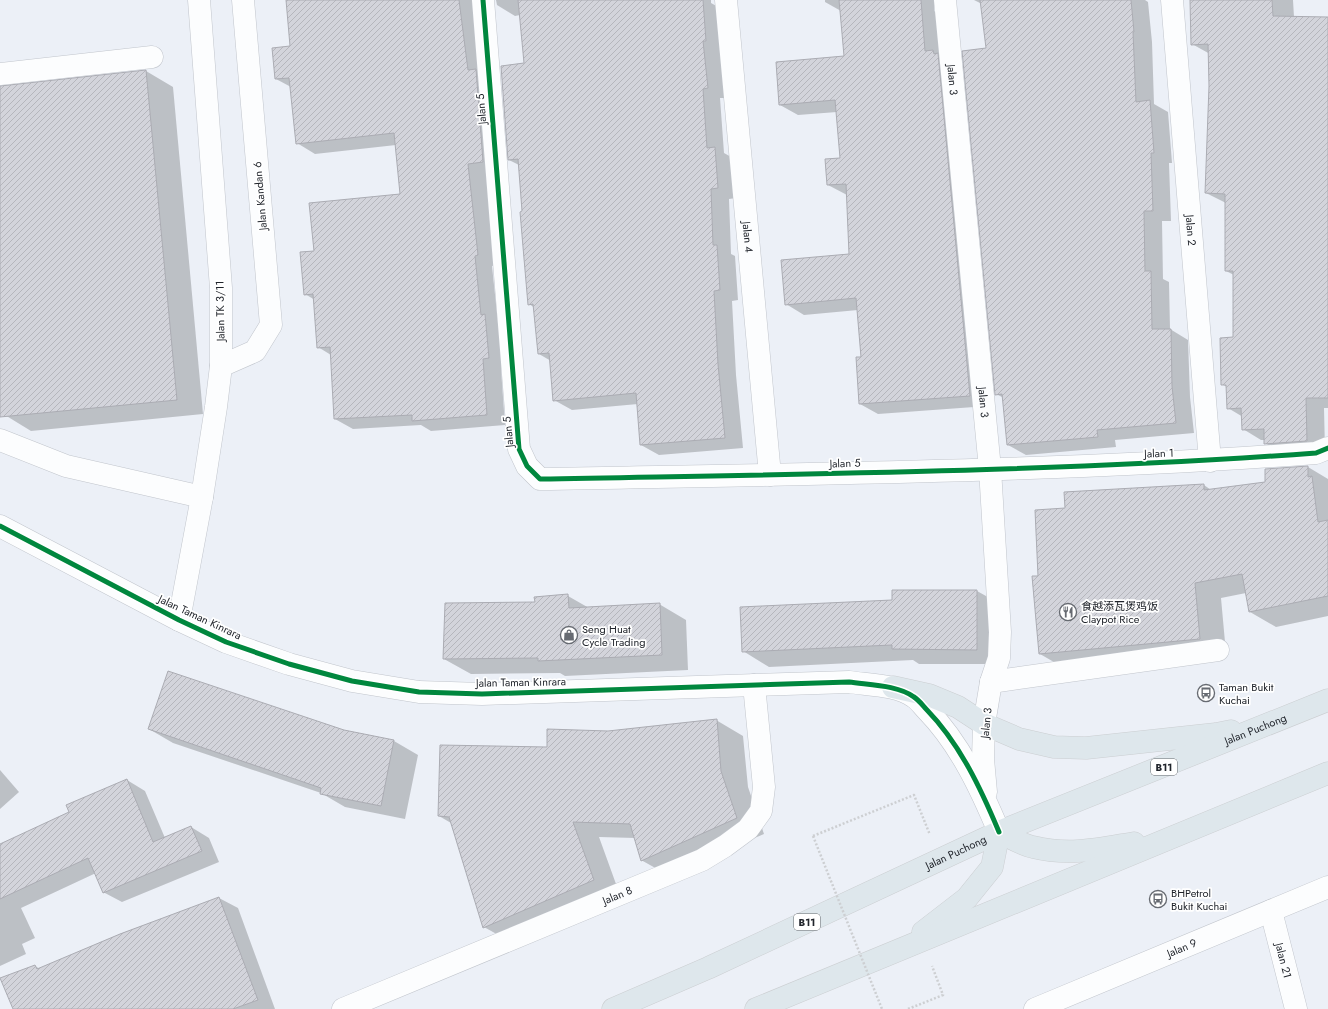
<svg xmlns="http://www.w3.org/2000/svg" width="1328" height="1009" font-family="Jost,'Noto Sans SC',sans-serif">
<defs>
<pattern id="building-hatch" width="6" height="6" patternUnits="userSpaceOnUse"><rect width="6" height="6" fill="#d3d4db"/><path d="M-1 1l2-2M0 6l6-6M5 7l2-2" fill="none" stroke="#b5b6bc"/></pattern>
</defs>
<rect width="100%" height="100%" fill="#ecf0f7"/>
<g fill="#0003">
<polygon points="287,0 494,0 490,5 496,265 492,266 498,323 507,368 501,369 505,425 431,431 421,425 353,429 335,419 331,355 318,347 315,300 305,294 315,252 401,194 396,145 315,154 297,143 291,87 276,79 291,47"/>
<polygon points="496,0 711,0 711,3 720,8 725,98 720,98 724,153 733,158 736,198 729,199 731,254 735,256 738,300 732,301 736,375 743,448 659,455 641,445 638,404 572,410 554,400 551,361 539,354 535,308 529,304 519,165 509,160 525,64 520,15 515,16 497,5"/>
<polygon points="825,0 934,0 934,11 939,14 988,406 878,414 860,404 862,358 858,310 804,315 786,304 850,255 847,195 828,185 841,159 837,112 798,115 780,105 845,57 841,11 825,2"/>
<polygon points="974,0 1145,0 1148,2 1152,42 1154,104 1168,112 1172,163 1169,163 1171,221 1162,221 1163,279 1169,282 1170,329 1188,340 1190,397 1194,433 1115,440 1116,447 1026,455 1008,445 1004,398 996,394 987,49 982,4"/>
<polygon points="1191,0 1293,0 1294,17 1328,18 1328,408 1324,408 1325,451 1283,454 1265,443 1265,440 1261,440 1243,429 1243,417 1228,408 1227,387 1222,384 1234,338 1234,275 1226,271 1226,203 1206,193 1210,86 1210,54 1192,44"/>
<polygon points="146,71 173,87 203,414 31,431 0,412 0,87"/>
<polygon points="1308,467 1328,479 1328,616 1276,627 1250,612 1246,593 1221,598 1226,653 1066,669 1040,654 1039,577 1066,509 1204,485 1211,490 1266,483"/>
<polygon points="893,591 977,591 1004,606 1003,664 919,664 913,660 769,667 743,651 893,601"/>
<polygon points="568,596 589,608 659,604 686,620 688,670 565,676 560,673 471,674 444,659 536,603"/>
<polygon points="716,720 743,736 748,787 764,834 668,875 641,860 635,838 599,837 620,895 511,942 484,927 451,823 439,816 548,748 608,732"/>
<polygon points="149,729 344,731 394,741 418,755 405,819 345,807 321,793 173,743"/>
<polygon points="0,770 19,792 0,809"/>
<polygon points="127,780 145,791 165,838 191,827 209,838 219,862 122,902 103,892 96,873 21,908 35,938 22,944 26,954 0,966 0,845 70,812"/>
<polygon points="219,898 238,908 275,1009 14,1009 35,966 40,969 120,934"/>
</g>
<g fill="url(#building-hatch)" stroke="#abacb3">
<polygon points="286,0 459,0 468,70 476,69 483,162 468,164 478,255 475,256 481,315 485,314 489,358 483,359 487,415 412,421 412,415 334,419 330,347 317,348 313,294 304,295 300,252 314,251 309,203 400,194 394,133 296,144 289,78 275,79 272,48 290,46"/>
<polygon points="518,0 703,0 706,41 703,41 708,88 703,89 707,148 715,147 718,188 711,189 713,245 717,245 720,290 714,291 718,364 725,438 640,445 636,393 553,401 549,353 538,354 533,304 528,305 520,212 522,211 518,159 508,160 501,66 524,63"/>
<polygon points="839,0 921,0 925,51 933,50 934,54 938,53 970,396 859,404 856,357 861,357 856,298 785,305 781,260 849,254 846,184 827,185 825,159 840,158 835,100 779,105 776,62 844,56"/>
<polygon points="980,0 1131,0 1134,32 1133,32 1136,102 1150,100 1154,153 1151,153 1153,211 1144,211 1145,271 1151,271 1152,329 1171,329 1172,386 1176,423 1097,430 1098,437 1007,445 1002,394 995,395 962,51 986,48"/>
<polygon points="1190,0 1272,0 1273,16 1328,17 1328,398 1306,398 1307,441 1264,444 1264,429 1242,430 1241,408 1227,409 1226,385 1221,385 1220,338 1233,337 1233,271 1225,271 1225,194 1205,193 1209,86 1208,44 1191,45"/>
<polygon points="146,70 177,400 0,417 0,86"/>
<polygon points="1308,466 1308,477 1312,476 1318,522 1328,520 1328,596 1249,612 1242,574 1195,583 1200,639 1039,654 1032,576 1038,576 1035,510 1065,508 1064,492 1204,484 1204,490 1265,482 1265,469"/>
<polygon points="892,590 977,590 977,650 892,649 892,645 742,652 740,607 892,600"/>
<polygon points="568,594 569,608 660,603 662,655 538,661 538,658 443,659 445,603 535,602 534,597"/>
<polygon points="168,671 344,730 394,740 381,806 320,794 321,788 148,729"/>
<polygon points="717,719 721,771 737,818 641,861 630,824 573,822 594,880 483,928 449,817 438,816 440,745 547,747 547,729 608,731"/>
<polygon points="127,779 153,842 191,826 202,851 103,893 88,858 0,899 0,844 69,812 66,805"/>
<polygon points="219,897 258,1000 233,1009 13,1009 0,978 35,965 37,969 120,934"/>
</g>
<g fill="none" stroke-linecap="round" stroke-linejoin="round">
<g stroke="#c1c5cc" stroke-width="23">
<g id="minor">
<path d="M483,0l36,449 8,17 13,13c259,-5 518,-7 776,-26l12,-5"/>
<path id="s1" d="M726,0l44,475"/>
<path id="s2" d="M945,0l45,469 10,163 -1,26 -8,24 -7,42 -1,35 3,33"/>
<path id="s3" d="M1172,0l38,461"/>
<polyline points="0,74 152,57"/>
<polyline points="221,366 255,351 271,325 243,0"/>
<polyline points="0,440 66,466 202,497"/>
<path d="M0,526l179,94 47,22 63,22 63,17 67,11 63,2 367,-12c20,3 49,3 65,15 5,3 9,9 13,13 33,34 54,79 72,122"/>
<polyline points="179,620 202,497 216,407 221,366 221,288 199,0"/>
<polyline points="991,682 1218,650"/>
<path id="s4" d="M1271,911l25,98"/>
<path id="s5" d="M343,1009l359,-149 23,-14 23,-17 13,-18 3,-24 -10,-102"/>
<path id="s6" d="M1035,1009l293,-122"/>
</g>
</g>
<g stroke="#cbced1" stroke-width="23">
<g id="major">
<polyline points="893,687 929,695 958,707 984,724 1019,739 1054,747 1086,748 1216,734 1231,731"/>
<path d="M999,832c11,5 23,13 34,15 37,9 65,2 101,-4"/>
<polyline points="923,932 967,898 992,867 999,832"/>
<path id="s7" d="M613,1009l95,-41 291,-136 329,-132"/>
<polyline points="756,1009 1328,773"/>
</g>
</g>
<g stroke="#cdcfd2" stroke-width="2.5" stroke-dasharray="2 2" stroke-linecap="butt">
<polyline points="813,836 914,795 930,835"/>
<polyline points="908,1009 943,995 932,966"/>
</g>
<use href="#minor" stroke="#fcfdfe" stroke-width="22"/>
<use href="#major" stroke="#dee7ec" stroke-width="22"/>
<polyline stroke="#cdcfd2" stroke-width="2.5" stroke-dasharray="2 2" stroke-linecap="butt" points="813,836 882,1009"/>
<g stroke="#fff" stroke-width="8">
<g id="cycleway">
<path d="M483,0l36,449 8,17 13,13c259,-5 518,-7 776,-26l12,-5"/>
<path d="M0,526l179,94 47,22 63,22 63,17 67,11 63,2 367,-12c20,3 49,3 65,15 5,3 9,9 13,13 33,34 54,79 72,122"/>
</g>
</g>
<use href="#cycleway" stroke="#00873e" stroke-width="5"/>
</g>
<defs>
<g id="restaurant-ring" transform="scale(0.9)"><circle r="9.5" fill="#fff" stroke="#676b72" stroke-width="1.5"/><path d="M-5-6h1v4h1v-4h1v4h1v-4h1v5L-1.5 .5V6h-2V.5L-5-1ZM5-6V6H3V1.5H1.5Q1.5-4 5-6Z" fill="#676b72"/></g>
<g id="shop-ring" transform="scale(0.9)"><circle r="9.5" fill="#fff" stroke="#676b72" stroke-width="1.5"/><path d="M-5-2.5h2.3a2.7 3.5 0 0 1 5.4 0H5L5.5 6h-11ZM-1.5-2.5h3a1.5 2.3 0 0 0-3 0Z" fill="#676b72"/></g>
<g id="bus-ring" transform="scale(0.9)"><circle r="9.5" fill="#fff" stroke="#676b72" stroke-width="1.5"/><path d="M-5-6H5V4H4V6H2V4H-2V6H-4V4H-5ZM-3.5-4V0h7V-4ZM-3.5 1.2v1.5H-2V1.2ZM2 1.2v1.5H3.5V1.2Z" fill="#676b72"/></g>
</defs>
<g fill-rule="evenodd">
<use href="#restaurant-ring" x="1068" y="612"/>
<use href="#shop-ring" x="569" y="635"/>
<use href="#bus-ring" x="1206" y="693"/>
<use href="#bus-ring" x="1158" y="899"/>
</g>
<g text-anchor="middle" stroke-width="3.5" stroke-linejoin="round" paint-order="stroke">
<g fill="#fff" stroke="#63666b" stroke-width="1">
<rect x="1151" y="759" width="26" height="16" rx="3"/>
<rect x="794" y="914" width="26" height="16" rx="3"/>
</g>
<g font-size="10" font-weight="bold" fill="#20242b">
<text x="1164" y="771">B11</text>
<text x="807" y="926">B11</text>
</g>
<g font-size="11" fill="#20242b" stroke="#fff">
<text dy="4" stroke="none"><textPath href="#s2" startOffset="80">Jalan 3</textPath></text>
<text transform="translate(481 109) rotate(-95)" y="4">Jalan 5</text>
<text transform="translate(260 196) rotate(-95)" y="4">Jalan Kandan 6</text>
<text dy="4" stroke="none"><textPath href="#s3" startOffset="231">Jalan 2</textPath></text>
<text dy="4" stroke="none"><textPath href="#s1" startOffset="238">Jalan 4</textPath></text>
<text transform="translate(220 311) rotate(-91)" y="4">Jalan TK 3/11</text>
<text dy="4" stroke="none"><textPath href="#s2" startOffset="404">Jalan 3</textPath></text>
<text transform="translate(508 432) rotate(-96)" y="4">Jalan 5</text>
<text transform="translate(1159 453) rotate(-2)" y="4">Jalan 1</text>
<text transform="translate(845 463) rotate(-2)" y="4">Jalan 5</text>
<text transform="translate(200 617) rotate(25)" y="4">Jalan Taman Kinrara</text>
<text transform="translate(521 682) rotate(-1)" y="4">Jalan Taman Kinrara</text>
<text transform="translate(986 723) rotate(-84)" y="4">Jalan 3</text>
<text dy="4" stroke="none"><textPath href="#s7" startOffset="701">Jalan Puchong</textPath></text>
<text dy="4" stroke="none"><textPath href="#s7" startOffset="377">Jalan Puchong</textPath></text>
<text dy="4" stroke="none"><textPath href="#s5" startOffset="297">Jalan 8</textPath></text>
<text dy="4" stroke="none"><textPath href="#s6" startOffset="159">Jalan 9</textPath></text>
<text dy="4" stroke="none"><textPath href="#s4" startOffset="51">Jalan 21</textPath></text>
</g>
<g font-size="11" fill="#20242b" stroke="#fff" text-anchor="start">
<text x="1081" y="610">食越添瓦煲鸡饭<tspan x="1081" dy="13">Claypot Rice</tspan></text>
<text x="582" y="633">Seng Huat<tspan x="582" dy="13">Cycle Trading</tspan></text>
<text x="1219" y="691">Taman Bukit<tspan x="1219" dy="13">Kuchai</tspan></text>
<text x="1171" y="897">BHPetrol<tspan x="1171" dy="13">Bukit Kuchai</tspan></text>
</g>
</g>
</svg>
